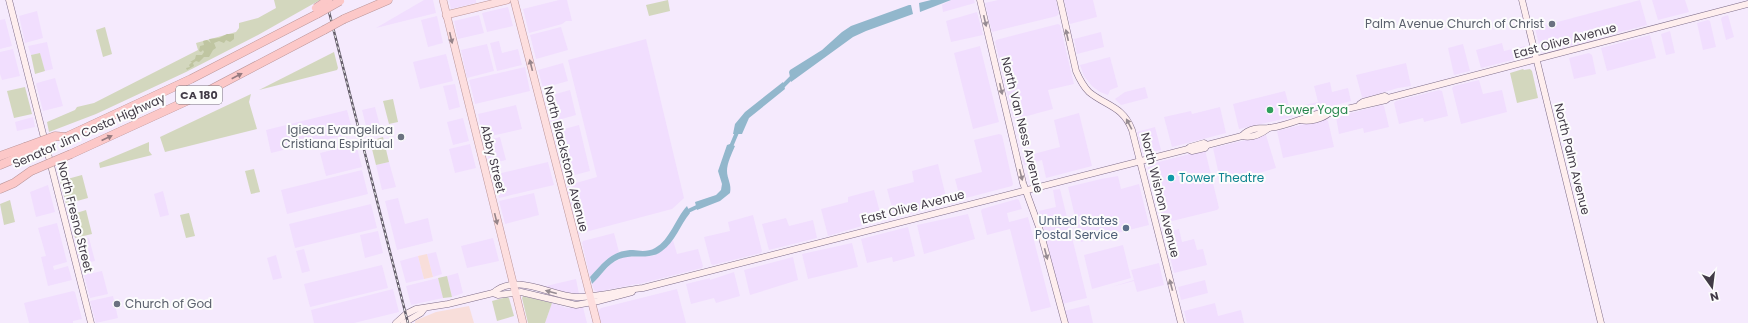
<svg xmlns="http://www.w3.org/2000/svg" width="1748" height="323" font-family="Poppins,sans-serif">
<rect width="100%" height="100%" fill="#f5eafd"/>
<g fill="#f1defe">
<polygon points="424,0 433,0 436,13 376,28"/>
<polygon points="449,0 476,0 476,3 451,9"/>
<polygon points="559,0 567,0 572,21 566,21 562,24 529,33 523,9"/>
<polygon points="951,0 974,0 975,3 943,12 942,5"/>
<polygon points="998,0 1056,0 1059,13 1057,16 992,32 985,3"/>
<polygon points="1064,0 1093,0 1097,17 1070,24"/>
<polygon points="1640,0 1647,25 1561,48 1560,45 1543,50 1540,49 1535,28"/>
<polygon points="1652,0 1685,0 1689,12 1658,20"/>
<polygon points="508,7 513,26 487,32 482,13"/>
<polygon points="37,11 43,38 25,43 19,16"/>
<polygon points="977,12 983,35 951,42 946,21"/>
<polygon points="479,15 484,33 458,39 454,21"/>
<polygon points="1728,15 1734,37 1726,40 1721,19 1722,17"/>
<polygon points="437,16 443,43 428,47 421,20"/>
<polygon points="5,19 12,46 0,49 0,20"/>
<polygon points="1708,20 1710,21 1716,47 1703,50 1697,23"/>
<polygon points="1058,24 1060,25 1074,84 1048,90 1053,109 1016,119 1013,117 995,42 996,40"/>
<polygon points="561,27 568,50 536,59 530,35"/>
<polygon points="1670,31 1675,53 1666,55 1661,34"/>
<polygon points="1101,32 1104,47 1077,54 1074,39"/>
<polygon points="1650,35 1656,58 1607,71 1601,48"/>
<polygon points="646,39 684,198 672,209 578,234 567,187 569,185 597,177 568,60"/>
<polygon points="499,41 502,53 518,49 522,65 497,71 490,43"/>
<polygon points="47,42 53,69 45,71 40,53 31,55 28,46"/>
<polygon points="1502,43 1504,51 1525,46 1528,56 1481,68 1476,50"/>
<polygon points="487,44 494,71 467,78 461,50"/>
<polygon points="1463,44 1470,71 1454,75 1448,48"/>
<polygon points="980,46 999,122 973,129 954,53"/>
<polygon points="13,49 20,76 2,80 0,74 0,52"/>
<polygon points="1589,53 1592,55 1596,74 1574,79 1569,58"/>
<polygon points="446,54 453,81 420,89 413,62"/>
<polygon points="1110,57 1118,87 1110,90 1108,95 1100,92 1092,86 1084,76 1080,65"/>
<polygon points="563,63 568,81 543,88 538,70"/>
<polygon points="1406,63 1411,86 1398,88 1364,98 1362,97 1356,75"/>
<polygon points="525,67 530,91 475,104 469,80"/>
<polygon points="55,78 63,106 43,111 36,84 37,83"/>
<polygon points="1479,80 1483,94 1502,90 1507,112 1461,124 1452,88 1454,86"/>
<polygon points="1330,82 1332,92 1348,88 1351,101 1303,114 1302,113 1300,106 1318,102 1314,86"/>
<polygon points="455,84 460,107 449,110 443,86"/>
<polygon points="1145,87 1148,98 1121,105 1115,99 1125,92"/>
<polygon points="570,90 576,115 551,122 545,97"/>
<polygon points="1439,90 1442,91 1448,116 1424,122 1423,118 1399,124 1394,103 1396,101"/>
<polygon points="1285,91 1292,117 1239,129 1233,104"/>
<polygon points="516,105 522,129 483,138 478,114"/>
<polygon points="1381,105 1384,106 1389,127 1364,133 1363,128 1339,134 1336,117"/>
<polygon points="375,107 380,126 367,130 362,110"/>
<polygon points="1220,107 1226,133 1172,147 1164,117 1191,111 1192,114"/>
<polygon points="347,110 353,133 271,153 266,130"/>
<polygon points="1079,113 1092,166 1046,178 1042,160 1024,165 1022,157 1060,147 1054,120"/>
<polygon points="33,117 35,127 17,131 15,122"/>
<polygon points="463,118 469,141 453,145 447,122"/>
<polygon points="1325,119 1328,121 1334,147 1283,158 1277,131"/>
<polygon points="579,125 590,171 567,177 564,176 553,132"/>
<polygon points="1155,127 1161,150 1143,154 1137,132"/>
<polygon points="999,134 1002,135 1013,184 1012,186 962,199 960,198 955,179 982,172 974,140"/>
<polygon points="1266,135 1276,168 1221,184 1213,148"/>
<polygon points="500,137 506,160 490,164 484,141"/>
<polygon points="356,144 362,167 326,176 320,153"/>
<polygon points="470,144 476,168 455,173 449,149"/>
<polygon points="1205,150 1219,208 1217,210 1164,223 1147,165"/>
<polygon points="389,162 396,187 382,190 376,165"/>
<polygon points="548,162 554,185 499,198 493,175"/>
<polygon points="938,164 947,201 946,204 896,217 894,215 887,189 914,182 912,171"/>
<polygon points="362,170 368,194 287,214 281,190"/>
<polygon points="1118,176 1121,189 1139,184 1149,225 1081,242 1068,187 1101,179"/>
<polygon points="48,185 55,212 36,217 30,192"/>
<polygon points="1060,189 1087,298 1062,304 1039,211 1056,207 1053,190"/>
<polygon points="874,190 882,220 828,236 821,209 848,202 848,197"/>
<polygon points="163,191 169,215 160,217 154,194"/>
<polygon points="534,193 539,215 505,224 499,201"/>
<polygon points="398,198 405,224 428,218 433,241 397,250 385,201"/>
<polygon points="1017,199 1019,200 1022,209 1007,213 1009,222 1028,217 1051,307 1031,312 1010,229 987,235 981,211 982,209"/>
<polygon points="371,204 377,228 295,248 289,224"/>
<polygon points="968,214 975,239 924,254 917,225"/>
<polygon points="753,215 762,251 761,253 713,265 711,264 704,237 730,231 728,222"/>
<polygon points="786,218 789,226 813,220 817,238 769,250 762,224"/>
<polygon points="57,223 67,262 53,266 54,270 68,266 72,280 48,286 41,257 46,256 38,228"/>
<polygon points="908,227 915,256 893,262 892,257 867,263 861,239"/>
<polygon points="1179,229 1182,242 1194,239 1197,250 1203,249 1207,265 1174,273 1164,233"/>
<polygon points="378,231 383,253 365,258 360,235"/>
<polygon points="614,233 619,252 607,259 590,277 582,243 583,241"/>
<polygon points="89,238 95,261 81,264 75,241"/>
<polygon points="493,238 499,261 467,268 461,246"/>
<polygon points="673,240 677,254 698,249 703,266 702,268 639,284 636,284 597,292 594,290 592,284 612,263 624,257 653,256 662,251"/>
<polygon points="852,243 858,267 808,279 802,254"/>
<polygon points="1123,245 1131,278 1092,289 1084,255"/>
<polygon points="304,249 310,271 302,273 296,251"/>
<polygon points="436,252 442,274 433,277 427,254"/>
<polygon points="276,255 282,278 273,280 267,258"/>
<polygon points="418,256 424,279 406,283 400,261"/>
<polygon points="793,257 798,280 750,295 744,270"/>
<polygon points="1159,263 1164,285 1137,292 1134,281 1111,287 1134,280 1131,270"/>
<polygon points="382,265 388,288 310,307 304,284"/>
<polygon points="102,271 108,294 90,298 84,275"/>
<polygon points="734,272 740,296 716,303 714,298 691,304 686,284 710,278 710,280"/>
<polygon points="458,273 463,293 452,297 447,276"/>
<polygon points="438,278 443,298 411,305 406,286"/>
<polygon points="576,279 579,294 566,293 546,287 546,286"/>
<polygon points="1205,280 1208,293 1181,300 1178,287"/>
<polygon points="393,289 399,312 354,323 314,323 311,310"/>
<polygon points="677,289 686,323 601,323 598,311 601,308"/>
<polygon points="73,291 75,292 82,319 73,321 73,323 29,323 24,303"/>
<polygon points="113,296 118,318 96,323 90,301"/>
<polygon points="552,303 567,308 583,307 587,323 545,323"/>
<polygon points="1215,303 1218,316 1241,310 1244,323 1187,323 1184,311"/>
<polygon points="1089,305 1093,323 1067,323 1064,311"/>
</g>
<g fill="#f8deda">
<polygon points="427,254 433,277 424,279 418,256"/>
<polygon points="469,306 474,323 415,323 415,321 419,319 436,312"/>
</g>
<g fill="#d3d7be">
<polygon points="274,0 320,0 258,35 186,72 96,114 49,132 47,122 75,110 77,107 94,103 198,50 196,43 236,32 239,28 239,23 258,18 276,8"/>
<polygon points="668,0 670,11 649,16 646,5"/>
<polygon points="105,27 112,54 103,57 96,30"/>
<polygon points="334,52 338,68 337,70 259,90"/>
<polygon points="40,53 45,71 35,74 31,55"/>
<polygon points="1523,69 1524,70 1530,69 1532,71 1538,98 1517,103 1510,73"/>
<polygon points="25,87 32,114 14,118 7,91"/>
<polygon points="251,94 249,102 257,129 165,152 160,137"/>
<polygon points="393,99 398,122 389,124 383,101"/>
<polygon points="383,137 389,162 376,165 370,141"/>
<polygon points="149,142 149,151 152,155 100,168 99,163"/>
<polygon points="254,169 260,192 251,194 245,171"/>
<polygon points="82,175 88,198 66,204 60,181"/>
<polygon points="10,200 15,222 4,225 0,204"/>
<polygon points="86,210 92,234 75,238 70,215"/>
<polygon points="189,213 195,236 186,238 180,215"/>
<polygon points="447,276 452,297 443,298 438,278"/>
<polygon points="523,296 552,303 545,323 528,323 522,298"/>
<polygon points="507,297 509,298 514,316 497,321 492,301"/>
</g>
<polygon fill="#bfc5a1" points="227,34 234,34 234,39 230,42 226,40 224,43 219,41 214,43 216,48 213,50 209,57 204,57 199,62 196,61 193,63 194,66 187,70 186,68 190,67 189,65 192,62 190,62 195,59 196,55 202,55 204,52 203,50 201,52 199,51 200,46 204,45 203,41 207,40 211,43 209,39 219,38"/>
<g fill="#92b7cc">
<polygon points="931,0 951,0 920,12 919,3"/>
<polygon points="909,5 911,5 913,14 866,31 853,37 791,82 789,72 790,70 822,50 842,32 851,26"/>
<polygon points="783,82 785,89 749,118 742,134 733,134 735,124 745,112"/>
<path d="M730,144l5,2c-3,7 -8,17 -8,25 0,8 5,13 3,22l-10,8 -23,9 -2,-8 21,-7 5,-5 1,-6 -4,-13 9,-26z"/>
<path d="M687,206l3,7c-10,12 -15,29 -28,38 -13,10 -28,2 -43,8 -12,5 -18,17 -27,25l-2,-7c13,-14 22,-27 43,-27 7,1 15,2 22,-2 15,-8 20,-29 32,-42z"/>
</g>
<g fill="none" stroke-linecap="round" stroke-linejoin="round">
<g stroke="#92b7cc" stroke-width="4">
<polyline points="781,88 793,76"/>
<polyline points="730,149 738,130"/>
<polyline points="686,212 701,205"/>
</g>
<g stroke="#7d6c88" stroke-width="7">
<g id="secondary">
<polyline points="9,0 91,323"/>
<polyline points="980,0 1023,183 1039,227 1065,323"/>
<path d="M1060,0l16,71c3,7 7,15 13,21 17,14 34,14 43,38l49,193"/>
<polyline points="1522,0 1601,323"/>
<polyline points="1360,104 1363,102 1385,96 1388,98"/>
<path d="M1300,120c9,2 23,-1 29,-7"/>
<path d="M1242,136c7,-8 17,-8 26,-8 17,-1 39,-12 56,-16l5,1 57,-13 2,-2 360,-94"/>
<polyline points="1188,149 1192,151 1205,148 1207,145"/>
<path d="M493,293c23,-21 58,3 83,4 20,1 47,-7 67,-9l545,-139 2,-2 14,-4 3,2 35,-9c10,3 19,-2 27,-8"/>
<polyline points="396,323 406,314 416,309 448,304 493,293 498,295 521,292 576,305 598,301 632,292"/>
<polyline points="404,323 421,313 424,309"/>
</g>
</g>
<g stroke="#bb969a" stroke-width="8">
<g id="primary">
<polyline points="443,0 523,323"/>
<polyline points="514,0 597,323"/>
<polyline points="446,15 507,0"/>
</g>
</g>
<g stroke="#bb969a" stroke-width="9">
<g id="motorway">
<polyline points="344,19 388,0"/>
<polyline points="66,137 191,79 317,14"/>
<polyline points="71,154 202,94 324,30"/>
<polyline points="0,156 25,147"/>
<polyline points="0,165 26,154"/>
<polyline points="0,189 14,183 31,171"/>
</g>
</g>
<use href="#secondary" stroke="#feeeee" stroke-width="6"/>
<use href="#primary" stroke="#fddede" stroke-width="7"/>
<use href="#motorway" stroke="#fcc8c8" stroke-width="8"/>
<g stroke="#655e6b" stroke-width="2.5">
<polyline id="rail" points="326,0 408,323"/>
</g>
<use href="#rail" stroke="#fcfcfc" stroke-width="1" stroke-dasharray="3" stroke-linecap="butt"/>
<g stroke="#bb969a" stroke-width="9" stroke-linecap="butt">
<g id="motorway-bridge">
<polyline points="316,8 328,0"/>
<polyline points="317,14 340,1"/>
<polyline points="324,30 344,19"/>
<polyline points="25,147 55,136 66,137"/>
<polyline points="26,154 52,142"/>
<polyline points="31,171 71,154"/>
</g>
</g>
<use href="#motorway-bridge" stroke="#fcc8c8" stroke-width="8"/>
</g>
<defs><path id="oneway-solid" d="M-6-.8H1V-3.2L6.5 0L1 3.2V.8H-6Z"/></defs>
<g fill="#968b92">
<use href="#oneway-solid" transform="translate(985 21) rotate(77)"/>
<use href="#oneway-solid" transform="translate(1067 35) rotate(-103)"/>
<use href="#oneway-solid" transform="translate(1001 89) rotate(77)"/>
<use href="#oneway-solid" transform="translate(1129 124) rotate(-118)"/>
<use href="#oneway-solid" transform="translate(1021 175) rotate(76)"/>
<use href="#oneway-solid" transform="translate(1046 254) rotate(75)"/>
<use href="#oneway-solid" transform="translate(1171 285) rotate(-105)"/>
<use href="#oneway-solid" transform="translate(551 292) rotate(-165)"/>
</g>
<g fill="#96848a">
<use href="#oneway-solid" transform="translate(451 38) rotate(77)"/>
<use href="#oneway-solid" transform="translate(531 65) rotate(-104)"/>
<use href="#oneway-solid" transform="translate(496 219) rotate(76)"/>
</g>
<g fill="#957a80">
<use href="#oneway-solid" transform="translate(237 76) rotate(-27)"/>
<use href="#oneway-solid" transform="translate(107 138) rotate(-25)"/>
</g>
<g fill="#6b7280" stroke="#fcfcfc" stroke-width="1.5">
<circle cx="1552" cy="24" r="4"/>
<circle cx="401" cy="137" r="4"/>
<circle cx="117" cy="304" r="4"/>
</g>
<circle fill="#2e9e5b" stroke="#fcfcfc" stroke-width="1.5" cx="1270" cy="110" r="4"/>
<circle fill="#0f9aa8" stroke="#fcfcfc" stroke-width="1.5" cx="1171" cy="178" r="4"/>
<circle fill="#5c6f8a" stroke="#fcfcfc" stroke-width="1.5" cx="1126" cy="228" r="4"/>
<g text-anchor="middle" stroke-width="4" stroke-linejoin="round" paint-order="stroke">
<rect fill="#fcfcfc" stroke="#79747d" stroke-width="1" x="176" y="86" width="46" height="18" rx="3"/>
<g font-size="11" font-weight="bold" fill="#413a46">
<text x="199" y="99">CA 180</text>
</g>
<g font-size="12" fill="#5b616d" stroke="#fcfcfc" text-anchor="end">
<text x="1544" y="28">Palm Avenue Church of Christ</text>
<text x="393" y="134">Igieca Evangelica<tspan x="393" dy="14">Cristiana Espiritual</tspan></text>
<text x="125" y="308" text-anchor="start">Church of God</text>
</g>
<g font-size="12" fill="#413a46" stroke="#fcfcfc">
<text transform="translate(1565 41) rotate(-15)" y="4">East Olive Avenue</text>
<text transform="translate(1022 125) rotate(76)" y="4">North Van Ness Avenue</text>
<text transform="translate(89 131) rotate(-24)" y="4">Senator Jim Costa Highway</text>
<text transform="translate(493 159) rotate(76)" y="4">Abby Street</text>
<text transform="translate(566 159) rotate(76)" y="4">North Blackstone Avenue</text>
<text transform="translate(1572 159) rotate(76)" y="4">North Palm Avenue</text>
<text transform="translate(1160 195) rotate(76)" y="4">North Wishon Avenue</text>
<text transform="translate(913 207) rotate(-14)" y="4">East Olive Avenue</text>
<text transform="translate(75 217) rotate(76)" y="4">North Fresno Street</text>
</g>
<g font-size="12" fill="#27864d" stroke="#fcfcfc" text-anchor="start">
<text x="1278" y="114">Tower Yoga</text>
</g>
<g font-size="12" fill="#0d838f" stroke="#fcfcfc" text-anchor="start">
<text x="1179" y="182">Tower Theatre</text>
</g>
<g font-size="12" fill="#4e5e75" stroke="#fcfcfc" text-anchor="end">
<text x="1118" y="225">United States<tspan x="1118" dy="14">Postal Service</tspan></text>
</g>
</g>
<g transform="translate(1712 287) rotate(166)" stroke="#fcfcfc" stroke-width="3" paint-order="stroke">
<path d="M0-3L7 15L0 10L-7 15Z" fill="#413a46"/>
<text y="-6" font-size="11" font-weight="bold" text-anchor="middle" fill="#413a46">N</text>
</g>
</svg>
